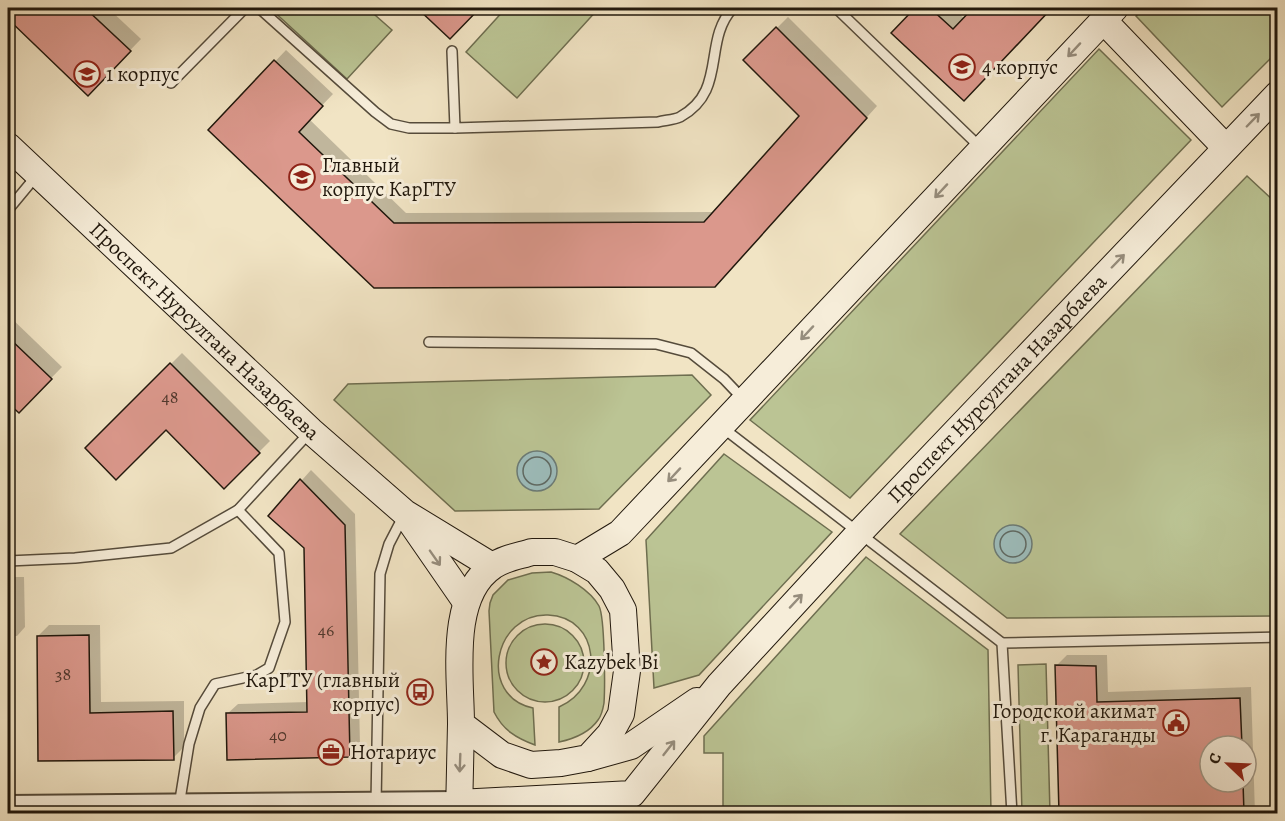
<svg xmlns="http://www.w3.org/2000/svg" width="1285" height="821" font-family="Alegreya,serif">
<rect width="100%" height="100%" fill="#f1e4c4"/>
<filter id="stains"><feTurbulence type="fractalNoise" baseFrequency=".00333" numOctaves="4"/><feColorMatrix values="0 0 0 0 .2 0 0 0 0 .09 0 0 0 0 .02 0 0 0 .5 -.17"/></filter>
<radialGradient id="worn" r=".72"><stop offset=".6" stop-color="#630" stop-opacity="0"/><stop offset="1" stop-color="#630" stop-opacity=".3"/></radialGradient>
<g fill="#bbc494" stroke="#6e6e50" stroke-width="1.5">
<polygon points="270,8 367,8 392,30 347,79"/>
<polygon points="506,8 599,8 517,98 466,52"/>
<polygon points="1145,8 1277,8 1277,52 1222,107 1136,16"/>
<polygon points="1099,49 1191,140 850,498 750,420"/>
<polygon points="1247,176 1277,204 1277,616 1007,618 900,534"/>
<polygon points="692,375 711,395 599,509 455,511 334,400 348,384"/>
<polygon points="724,454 832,532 699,675 654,688 646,540"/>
<polygon points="866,557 988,650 991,813 723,813 723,753 704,753 704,736"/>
<path d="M551,572c17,5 39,18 48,34 6,12 6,81 5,97 -1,6 -2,12 -6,17 -9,13 -25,19 -39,22v-35c47,-20 41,-90 -11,-92 -54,-2 -71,81 -15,93l2,37c-19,-7 -32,-15 -41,-33l-5,-101 1,-8 3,-8 15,-15 24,-7z"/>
<circle cx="545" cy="663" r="39"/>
<polygon points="1046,664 1050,813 1022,813 1018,665"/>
</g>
<g fill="#9dbdbc" stroke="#6b7b76" stroke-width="1.5">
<circle cx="537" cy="471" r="20"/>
<circle cx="1013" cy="544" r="19"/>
</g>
<g fill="#0003" fill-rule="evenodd">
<polygon points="8,8 108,8 141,39 88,94 8,17"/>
<polygon points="419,8 478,8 450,37"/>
<polygon points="917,8 953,8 965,19 975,8 1050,8 975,88 893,32"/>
<polygon points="788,17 877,106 726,274 374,287 210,130 286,50 333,94 309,119 406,213 715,212 801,116 745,60"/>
<polygon points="8,315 62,367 19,411 8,401"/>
<polygon points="182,353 270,441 224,487 166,428 87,448"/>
<polygon points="311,470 355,514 360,745 349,756 227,714 238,704 309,702 305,547 270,516"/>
<polygon points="8,577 24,577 25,627 17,636 8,636"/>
<polygon points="49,625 100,625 101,702 184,701 184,747 173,758 39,760 38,636"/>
<path d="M1067,655h40l1,37 143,-5 4,127h-195l-4,-148zM1210,746h36v36h-36z"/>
</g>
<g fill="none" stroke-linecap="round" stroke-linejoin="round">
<g stroke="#5f6a64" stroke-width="1.5">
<circle cx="537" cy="471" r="14"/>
<circle cx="1013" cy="544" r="13"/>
</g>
</g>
<g fill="#db988c" stroke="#21180d" stroke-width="1.5">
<polygon points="8,8 85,8 131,51 88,96 8,19"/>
<polygon points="417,8 480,8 450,39"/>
<polygon points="915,8 930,8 953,29 973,8 1052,8 964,101 891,33"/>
<polygon points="776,27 867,118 715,287 374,288 208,130 274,60 323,106 299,132 394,223 704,222 799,116 743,60"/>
<polygon points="8,337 52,379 19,413 8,403"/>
<polygon points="170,363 260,453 224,489 166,430 116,480 85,448"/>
<polygon points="300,479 345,525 350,757 227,760 226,713 307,712 304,548 268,516"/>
<polygon points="89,635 90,713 173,711 174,760 38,761 37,636"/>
<polygon points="1055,665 1096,666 1097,702 1240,698 1242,746 1210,746 1210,782 1243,782 1244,813 1059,813"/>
</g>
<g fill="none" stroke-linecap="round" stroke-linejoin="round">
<g stroke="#554b3b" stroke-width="12">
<g id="service">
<polyline points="259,8 375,112 391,124 409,128 455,128"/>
<polyline points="836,8 981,148"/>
<path d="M452,51l3,77 203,-6c7,-2 16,-2 22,-5 48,-26 22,-76 53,-109"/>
<polyline points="171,83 245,8"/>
<polyline points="8,210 37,175"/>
<polyline points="429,342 656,344 691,353 724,379 744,400"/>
<polyline points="723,428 1002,643 1278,637"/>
<polyline points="8,561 75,558 171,548 238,510 309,433"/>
<polyline points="1002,643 1012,814"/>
<polyline points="376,804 380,574 389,544 404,515"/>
<polyline points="179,806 189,744 200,708 215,684 257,675 269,668 285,622 279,553 238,510"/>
</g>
</g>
<g stroke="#554b3b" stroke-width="26">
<polyline id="tertiary" points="8,807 458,803"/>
</g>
<g stroke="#21180d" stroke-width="28">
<g id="secondary">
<polyline points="1103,20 1226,148"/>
<path id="s1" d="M8,146l303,285 94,82 87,53"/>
<polyline points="410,521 466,602"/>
<path d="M532,552h23l22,7 20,12 15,18 11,21 4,61 -6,43 -11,20 -22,24 -27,5 -30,2 -29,-10 -41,-31c0,-47 -13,-128 32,-158 11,-8 26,-10 39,-14z"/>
<polyline points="577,559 620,533 1115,8"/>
<polyline points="588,758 631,746 697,701"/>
<path id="s2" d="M458,803l174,-9 87,-109 141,-153 418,-438"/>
<polyline points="459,814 461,724"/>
</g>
</g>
<use href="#service" stroke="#f6edd9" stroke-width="9"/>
<use href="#tertiary" stroke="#f6edd9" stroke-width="22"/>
<use href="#secondary" stroke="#f6edd9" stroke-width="26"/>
</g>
<defs><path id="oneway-shaft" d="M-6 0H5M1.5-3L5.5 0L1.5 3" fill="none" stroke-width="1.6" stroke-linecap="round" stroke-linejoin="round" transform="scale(1.5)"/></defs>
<g stroke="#968d7d">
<use href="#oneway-shaft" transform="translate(1074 50) rotate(133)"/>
<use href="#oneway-shaft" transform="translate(1253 120) rotate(-46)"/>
<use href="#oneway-shaft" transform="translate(941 191) rotate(133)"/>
<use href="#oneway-shaft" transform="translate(1118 261) rotate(-46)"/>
<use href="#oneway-shaft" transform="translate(807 333) rotate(133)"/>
<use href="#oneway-shaft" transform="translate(674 475) rotate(133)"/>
<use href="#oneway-shaft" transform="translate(435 558) rotate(55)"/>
<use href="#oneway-shaft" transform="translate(796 601) rotate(-47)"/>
<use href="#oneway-shaft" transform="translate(669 748) rotate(-52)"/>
<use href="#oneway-shaft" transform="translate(460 763) rotate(92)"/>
</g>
<defs>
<g id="university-ring" transform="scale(1.35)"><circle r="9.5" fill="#f6edd9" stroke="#8f2418" stroke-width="1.5"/><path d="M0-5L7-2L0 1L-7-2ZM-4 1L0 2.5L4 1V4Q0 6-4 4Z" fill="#8f2418"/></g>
<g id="sight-ring" transform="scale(1.35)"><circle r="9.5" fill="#f6edd9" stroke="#8f2418" stroke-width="1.5"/><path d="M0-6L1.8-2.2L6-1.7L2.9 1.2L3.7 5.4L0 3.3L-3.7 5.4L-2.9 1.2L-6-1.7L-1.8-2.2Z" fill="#8f2418"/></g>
<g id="bus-ring" transform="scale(1.35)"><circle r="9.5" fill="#f6edd9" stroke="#8f2418" stroke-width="1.5"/><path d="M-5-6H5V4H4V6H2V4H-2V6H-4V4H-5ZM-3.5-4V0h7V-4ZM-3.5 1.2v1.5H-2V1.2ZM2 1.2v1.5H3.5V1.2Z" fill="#8f2418"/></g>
<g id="civic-ring" transform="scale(1.35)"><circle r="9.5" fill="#f6edd9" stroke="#8f2418" stroke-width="1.5"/><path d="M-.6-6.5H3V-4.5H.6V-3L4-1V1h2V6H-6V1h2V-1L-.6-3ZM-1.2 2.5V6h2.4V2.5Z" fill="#8f2418"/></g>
<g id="office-ring" transform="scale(1.35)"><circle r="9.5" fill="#f6edd9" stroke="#8f2418" stroke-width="1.5"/><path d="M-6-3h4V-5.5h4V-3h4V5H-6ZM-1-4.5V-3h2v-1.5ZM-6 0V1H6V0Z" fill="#8f2418"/></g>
</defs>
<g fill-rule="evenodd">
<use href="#university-ring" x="962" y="67"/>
<use href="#university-ring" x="87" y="74"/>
<use href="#university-ring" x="302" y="177"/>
<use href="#sight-ring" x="544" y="662"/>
<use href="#bus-ring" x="420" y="692"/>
<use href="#civic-ring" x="1176" y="723"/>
<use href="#office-ring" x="331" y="752"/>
</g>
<g text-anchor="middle" stroke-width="6" stroke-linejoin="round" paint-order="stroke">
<g font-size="18" fill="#50382d">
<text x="170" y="403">48</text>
<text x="326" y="636">46</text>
<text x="63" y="680">38</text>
<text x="278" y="741">40</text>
</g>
<g font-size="21" fill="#21180d" stroke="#f6edd9" text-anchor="start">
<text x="982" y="74">4 корпус</text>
<text x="106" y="81">1 корпус</text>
<text x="322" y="172">Главный<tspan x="322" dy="24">корпус КарГТУ</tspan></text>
<text x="564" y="669">Kazybek Bi</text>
<text x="400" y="687" text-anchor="end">КарГТУ (главный<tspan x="400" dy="24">корпус)</tspan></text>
<text x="1156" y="718" text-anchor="end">Городской акимат<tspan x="1156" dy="24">г. Караганды</tspan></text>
<text x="350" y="759">Нотариус</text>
</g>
<g font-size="21" fill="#21180d" stroke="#f6edd9">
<text dy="7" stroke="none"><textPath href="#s1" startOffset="270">Проспект Нурсултана Назарбаева</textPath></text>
<text dy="7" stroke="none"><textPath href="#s2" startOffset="720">Проспект Нурсултана Назарбаева</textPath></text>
</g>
</g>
<rect width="1285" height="821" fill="none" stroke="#f1e4c4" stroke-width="30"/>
<rect x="9" y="9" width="1267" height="803" fill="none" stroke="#21180d" stroke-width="3"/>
<rect x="15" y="15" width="1255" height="791" fill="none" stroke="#21180d" stroke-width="1.5"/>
<g transform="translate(1228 764) rotate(293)"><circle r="28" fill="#f6edd9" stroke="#a19887" stroke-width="1.5"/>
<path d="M0-4.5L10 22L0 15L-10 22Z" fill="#8f2418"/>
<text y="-9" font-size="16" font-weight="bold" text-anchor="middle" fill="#21180d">С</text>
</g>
<rect width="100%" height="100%" filter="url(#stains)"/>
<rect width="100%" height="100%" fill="url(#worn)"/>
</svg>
